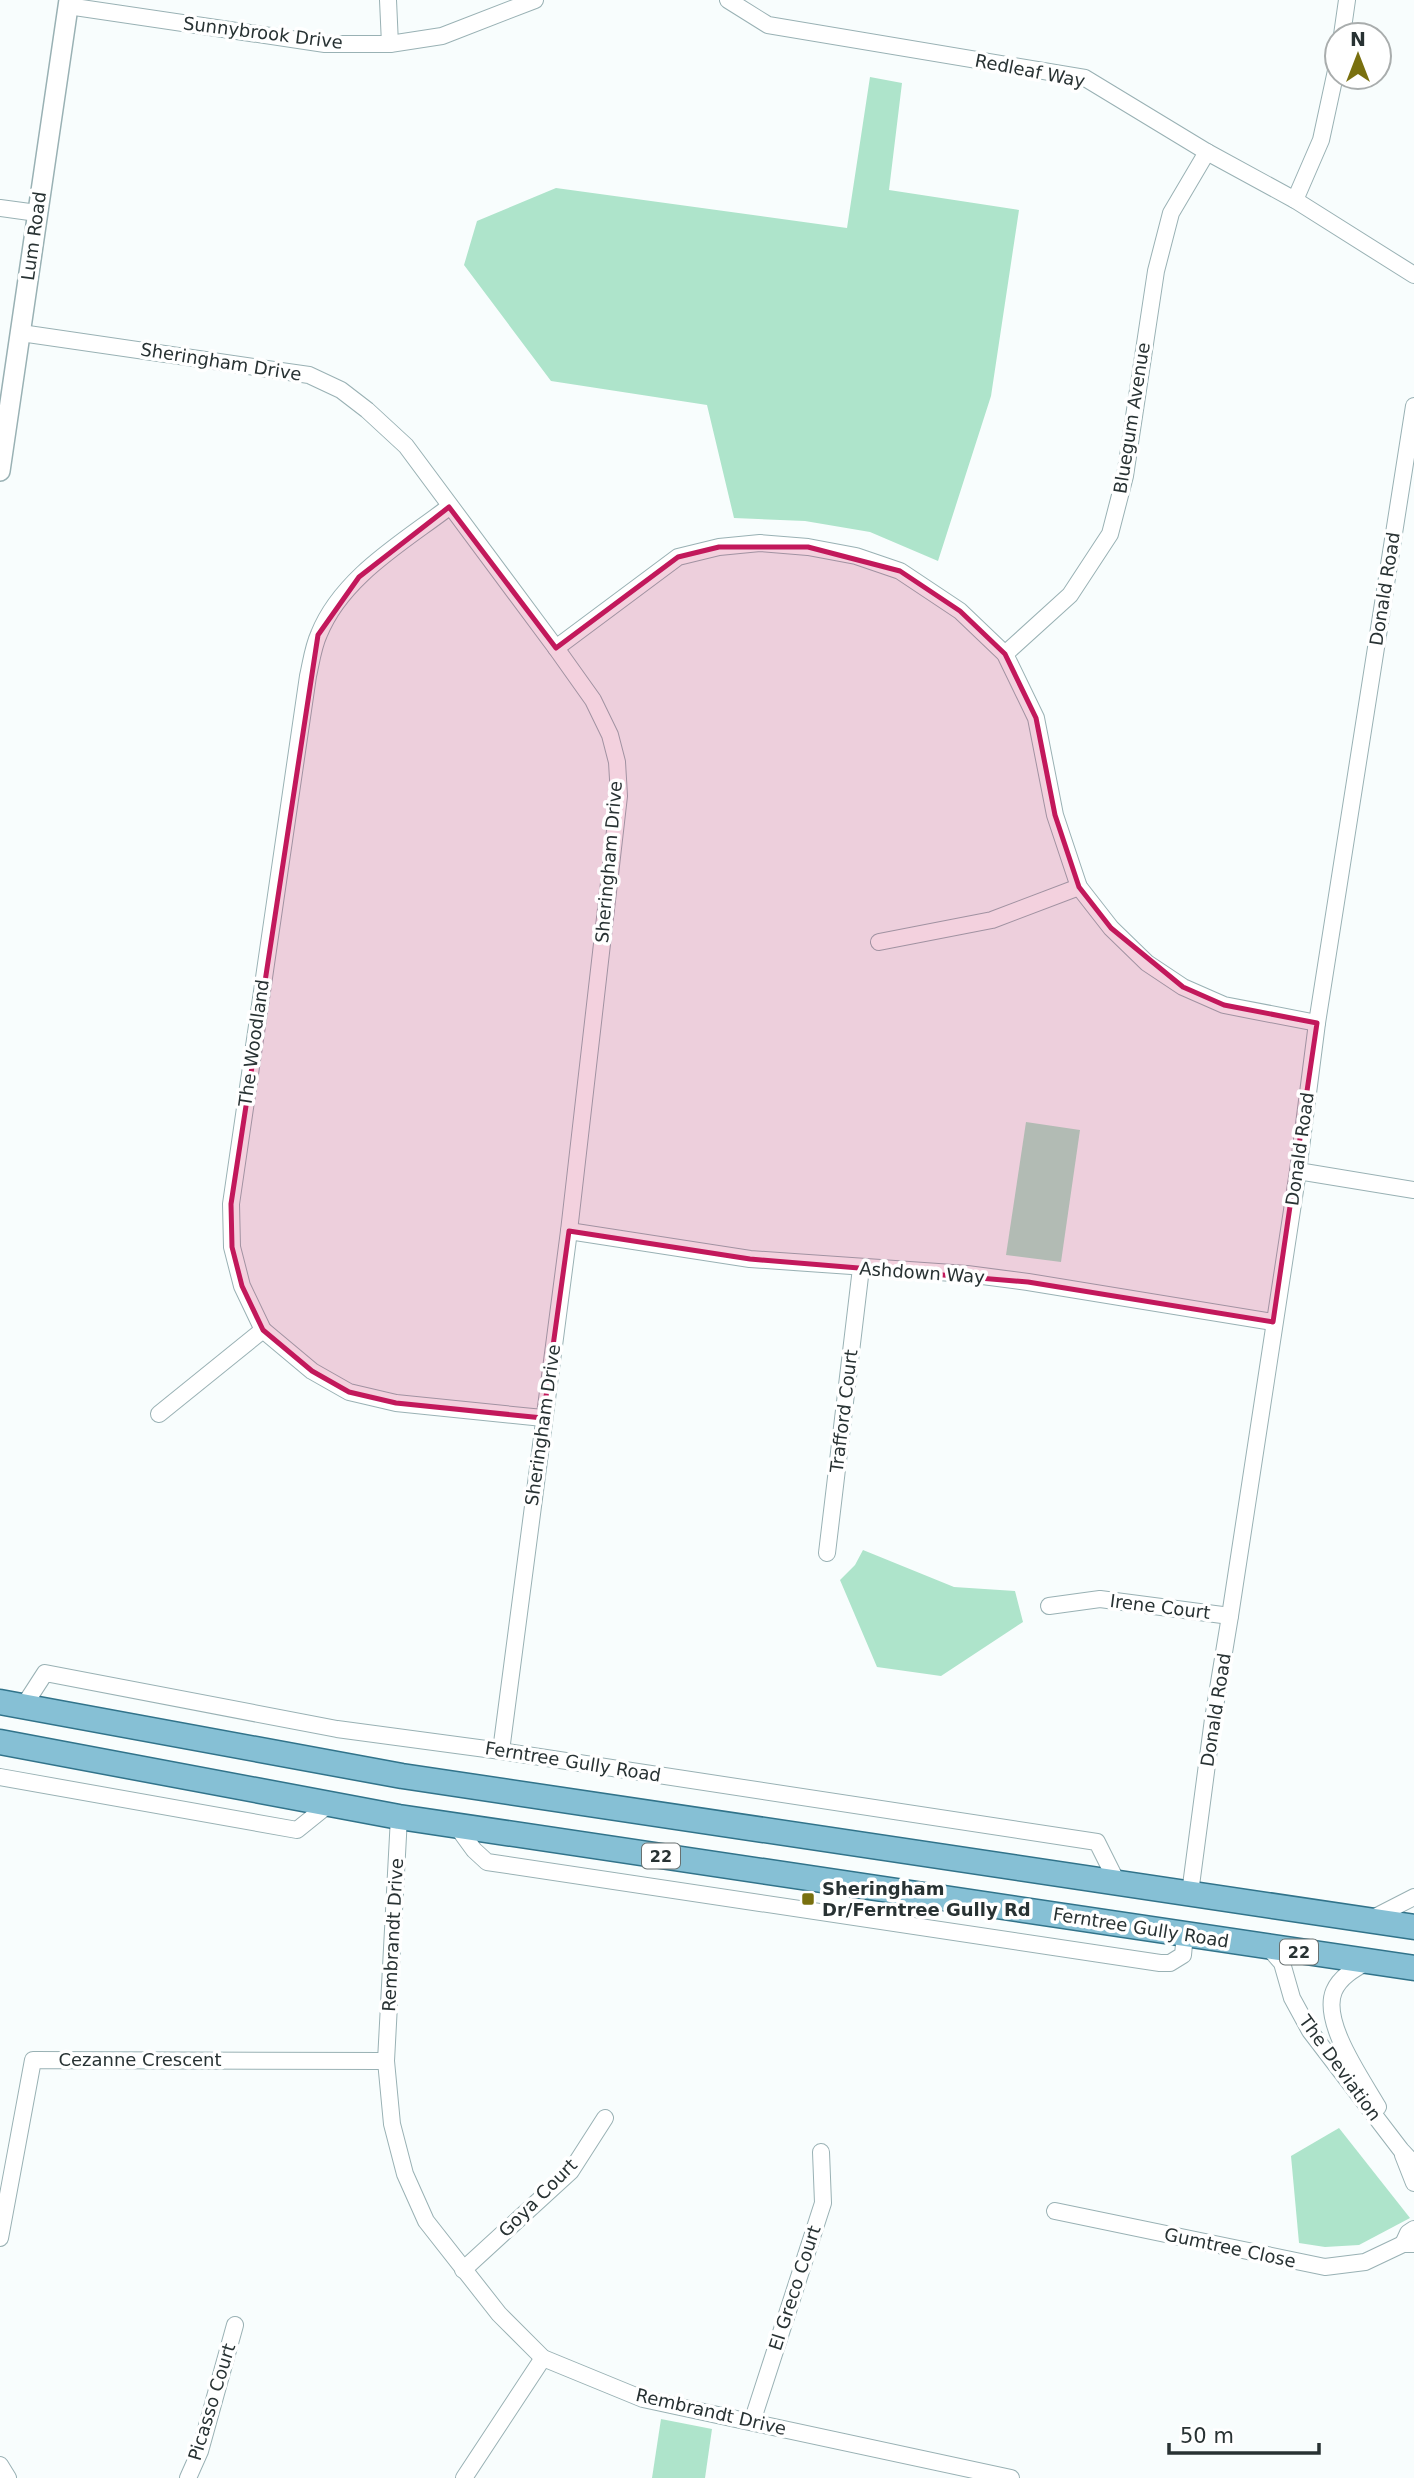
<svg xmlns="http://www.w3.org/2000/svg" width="1414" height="2478" font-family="'DejaVu Sans',sans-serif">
<rect width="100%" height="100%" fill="#f8fdfd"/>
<g fill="#aee4cb">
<polygon points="870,77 902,83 889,190 1019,210 991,396 938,561 870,532 805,521 734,518 707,405 551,381 464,265 477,221 556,188 847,228"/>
<polygon points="1026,1122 1080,1130 1061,1262 1006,1255"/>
<polygon points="863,1550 954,1587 1015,1591 1023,1622 941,1676 877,1667 840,1580 855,1565"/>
<polygon points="1339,2128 1410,2218 1359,2245 1325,2247 1299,2243 1291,2156"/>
<polygon points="661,2419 712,2429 705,2478 652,2478"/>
</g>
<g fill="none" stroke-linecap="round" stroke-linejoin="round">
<g stroke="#99b1b4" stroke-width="18">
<g id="minor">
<polyline points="388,0 390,44"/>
<polyline points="728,0 768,25 1085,78 1207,152 1295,200 1414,275"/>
<polyline points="68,6 325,44 390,44 442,36 535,0"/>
<polyline points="1342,35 1347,0"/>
<polyline points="1295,200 1321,140 1337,66"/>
<polyline points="0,208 37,213"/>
<polyline points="21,333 309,375 341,390 367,410 406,446 556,648 593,700 610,735 617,762 619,796 569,1231 501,1751"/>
<path d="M449,507c-47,36 -107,70 -130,127 -6,13 -8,29 -11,42l-77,528 1,43 10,39 21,44 49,41 37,21 47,11 147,15"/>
<polyline points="556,648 678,557 719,547 760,543 808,547 856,556 900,571 960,611 1005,654 1036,718 1055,815 1079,887 1111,928 1147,963 1183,987 1224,1005 1317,1023"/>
<polyline points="1005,654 1070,595 1110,534 1125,476 1156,271 1171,213 1207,152"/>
<polyline points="879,942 992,920 1079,887"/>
<polyline points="1298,1171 1414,1190"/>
<polyline points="569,1231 750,1259 967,1274 1028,1282 1273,1322"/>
<polyline points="159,1414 263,1330"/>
<polyline points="827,1553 861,1268"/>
<polyline points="1049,1606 1100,1599 1230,1616"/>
<polyline points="23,1707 45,1673 337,1729 501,1751 1097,1842 1118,1884"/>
<polyline points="0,1777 297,1830 328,1805"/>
<polyline points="399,1817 386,2061 392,2124 405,2174 426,2221 499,2314 543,2358 643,2399 1011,2478"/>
<polyline points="455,1824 474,1850 487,1862 1160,1963 1170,1963 1183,1955 1185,1934"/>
<polyline points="1190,1893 1213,1719 1230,1616 1298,1171 1317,1023 1414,406"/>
<polyline points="1371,1919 1414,1897"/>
<polyline points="1268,1947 1282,1963 1292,1998 1310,2031 1401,2150 1414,2164"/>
<path d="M1367,1962c-13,7 -27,15 -33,29 -13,31 28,88 44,116"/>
<polyline points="1403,2155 1414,2183"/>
<polyline points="1055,2211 1325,2267 1365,2262 1403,2244 1414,2244"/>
<polyline points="0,2238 33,2060 386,2061"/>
<polyline points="1403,2244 1408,2233 1414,2229"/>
<polyline points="463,2270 571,2171 605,2118"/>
<polyline points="752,2422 823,2203 821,2152"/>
<polyline points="0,2465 8,2478"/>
<polyline points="188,2478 200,2451 235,2325"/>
<polyline points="464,2478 543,2358"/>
</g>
</g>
<g stroke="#99b1b4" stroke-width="22">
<polyline id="tertiary" points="0,471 69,0"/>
</g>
<g stroke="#31738a" stroke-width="27">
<g id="primary">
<polyline points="0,1702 402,1776 1414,1927"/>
<polyline points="0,1742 399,1817 1414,1968"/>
</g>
</g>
<use href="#minor" stroke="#fff" stroke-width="16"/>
<use href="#tertiary" stroke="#fff" stroke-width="19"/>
<use href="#primary" stroke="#86c0d5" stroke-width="24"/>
</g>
<path fill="#c2185b" fill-opacity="0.2" stroke="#c2185b" stroke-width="5" stroke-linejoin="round" d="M449,507l107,141 122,-91 41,-10h89l92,24 60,40 45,43 31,64 19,97 24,72 32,41 72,59 41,18 93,18 -44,299 -245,-40 -278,-23 -181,-28 -26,187 -147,-15 -47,-11 -37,-21 -49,-41 -21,-44 -10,-39 -1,-43 87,-569 41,-58z"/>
<rect fill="#79700f" stroke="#fff" stroke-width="2.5" x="801" y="1892" width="14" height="14" rx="3.5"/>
<g text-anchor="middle" stroke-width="7" stroke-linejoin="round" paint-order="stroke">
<g fill="#fff" stroke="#687070" stroke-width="2">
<rect x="642" y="1843.5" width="38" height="25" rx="5"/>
<rect x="1280" y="1939.5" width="38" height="25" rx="5"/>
</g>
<g font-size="16" font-weight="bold" fill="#283233">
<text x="661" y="1862">22</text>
<text x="1299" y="1958">22</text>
</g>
<g font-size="18" fill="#283233" stroke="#fff">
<text transform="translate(263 33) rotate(7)" y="6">Sunnybrook Drive</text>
<text transform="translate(1030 71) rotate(11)" y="6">Redleaf Way</text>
<text transform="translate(34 236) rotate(-82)" y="6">Lum Road</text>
<text transform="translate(221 362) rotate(9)" y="6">Sheringham Drive</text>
<text transform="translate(1132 418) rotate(-81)" y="6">Bluegum Avenue</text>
<text transform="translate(1385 589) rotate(-81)" y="6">Donald Road</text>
<text transform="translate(609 862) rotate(-85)" y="6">Sheringham Drive</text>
<text transform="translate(254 1043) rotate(-82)" y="6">The Woodland</text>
<text transform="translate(1300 1149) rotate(-82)" y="6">Donald Road</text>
<text transform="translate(922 1273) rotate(4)" y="6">Ashdown Way</text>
<text transform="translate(844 1411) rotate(-83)" y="6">Trafford Court</text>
<text transform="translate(543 1425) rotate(-82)" y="6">Sheringham Drive</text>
<text transform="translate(1160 1607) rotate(7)" y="6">Irene Court</text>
<text transform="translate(1216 1710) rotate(-81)" y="6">Donald Road</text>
<text transform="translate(573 1762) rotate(9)" y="6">Ferntree Gully Road</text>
<text transform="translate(1141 1928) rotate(9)" y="6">Ferntree Gully Road</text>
<text transform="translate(393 1935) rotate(-87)" y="6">Rembrandt Drive</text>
<text x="140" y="2066">Cezanne Crescent</text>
<text transform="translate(1340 2068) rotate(54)" y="6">The Deviation</text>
<text transform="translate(538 2198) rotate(-45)" y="6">Goya Court</text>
<text transform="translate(1230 2248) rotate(12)" y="6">Gumtree Close</text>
<text transform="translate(795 2288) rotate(-72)" y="6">El Greco Court</text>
<text transform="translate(212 2402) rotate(-73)" y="6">Picasso Court</text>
<text transform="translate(711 2412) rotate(13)" y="6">Rembrandt Drive</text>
</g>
<g font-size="18" font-weight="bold" fill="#283233" stroke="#fff" text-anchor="start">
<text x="822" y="1895">Sheringham<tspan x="822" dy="21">Dr/Ferntree Gully Rd</tspan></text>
</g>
</g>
<g transform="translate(1358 56)"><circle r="33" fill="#ffffff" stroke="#a9adad" stroke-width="2"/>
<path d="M0-5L12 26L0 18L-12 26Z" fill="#79700f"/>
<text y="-10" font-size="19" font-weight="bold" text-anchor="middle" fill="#283233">N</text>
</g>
<path d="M1169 2443v10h150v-10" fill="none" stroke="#283233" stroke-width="3.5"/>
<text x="1180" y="2443" font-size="21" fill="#283233" stroke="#ffffff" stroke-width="5" paint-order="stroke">50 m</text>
</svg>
